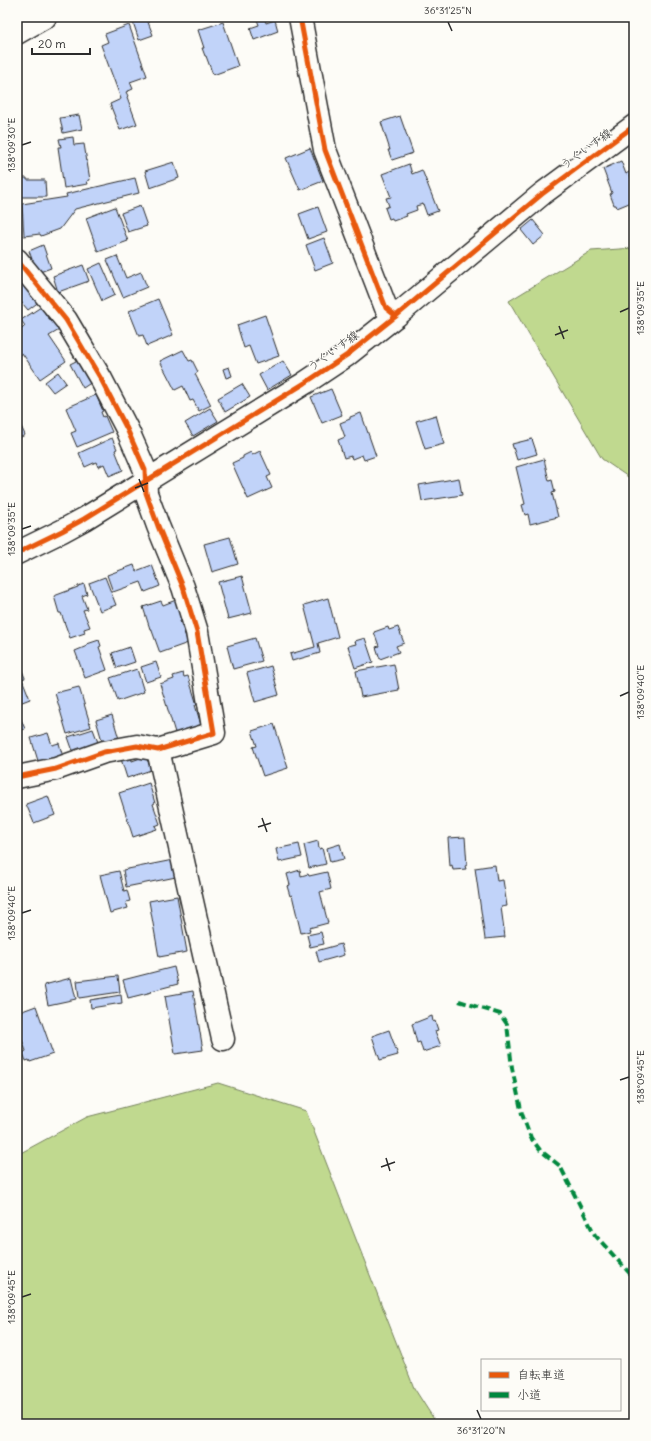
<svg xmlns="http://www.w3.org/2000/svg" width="651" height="1441" font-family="Delius,'Klee One',sans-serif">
<rect width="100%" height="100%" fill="#fdfcf7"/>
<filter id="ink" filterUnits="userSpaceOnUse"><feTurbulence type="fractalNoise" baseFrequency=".025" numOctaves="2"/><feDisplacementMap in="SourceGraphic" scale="8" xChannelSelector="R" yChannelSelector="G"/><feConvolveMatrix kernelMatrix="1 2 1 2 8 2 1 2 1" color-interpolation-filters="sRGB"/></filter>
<g filter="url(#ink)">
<g fill="#c0d98f" stroke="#76825d">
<polygon points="634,248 634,481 602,459 509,301 591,251"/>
<polygon points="218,1083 306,1111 414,1388 437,1424 17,1424 17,1155 87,1117"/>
</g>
<g fill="#c1d3f9" stroke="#2b2b2b">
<polygon points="146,17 153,35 139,40 133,22"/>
<polygon points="256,17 269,17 265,19 266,23 275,20 278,31 254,40 250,28 259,25"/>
<polygon points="223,22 238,66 213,75 206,56 205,56 202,48 204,48 198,30"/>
<polygon points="129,25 147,76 130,82 133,89 126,92 128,96 127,97 137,124 120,130 110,104 121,99 101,45 108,42 105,34"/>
<polygon points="79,115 82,129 63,133 60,118"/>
<polygon points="400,116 413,153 392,160 388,150 390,150 381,122"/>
<polygon points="73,137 74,145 84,144 90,180 87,181 88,184 64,188 58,147 61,147 59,139"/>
<polygon points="310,148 323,181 300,190 286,158"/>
<polygon points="621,161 626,174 629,172 634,185 632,187 634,193 634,201 617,208 616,205 614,205 610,194 612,193 603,169"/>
<polygon points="174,162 179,178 150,188 145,171"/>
<polygon points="409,164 412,174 422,170 438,211 427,215 423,204 416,206 417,210 406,214 407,216 393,221 392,218 389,219 385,208 389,206 386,198 391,197 382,174"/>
<polygon points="20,178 27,178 27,180 45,180 46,197 21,197"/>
<polygon points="135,178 139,193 75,209 60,229 41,236 40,234 24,236 22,204 67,197 66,194"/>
<polygon points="140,206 147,226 128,232 121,213"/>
<polygon points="115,207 128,241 98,252 86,218"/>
<polygon points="318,207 327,232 308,239 299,214"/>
<polygon points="533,220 545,235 533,245 521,230"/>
<polygon points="324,238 333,263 315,270 306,245"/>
<polygon points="43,245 51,268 37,273 29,251"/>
<polygon points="117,256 126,278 141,272 147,287 123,297 107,260"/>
<polygon points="101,263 115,295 102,301 88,269"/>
<polygon points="83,265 89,281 58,292 53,276"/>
<polygon points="17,275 40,301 28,310 17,297"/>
<polygon points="158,299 173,335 147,346 143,335 139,336 129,311"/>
<polygon points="41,307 48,318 52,316 61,329 49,336 66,361 40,379 22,353 18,356 17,354 17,322 22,329 25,326 21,320"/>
<polygon points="265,315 279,356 256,364 249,346 244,348 237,325"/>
<polygon points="183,350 189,361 192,360 198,372 195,374 211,405 199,411 193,400 190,401 183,386 175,390 160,361"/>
<polygon points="80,359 92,382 83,388 70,364"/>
<polygon points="283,361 292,375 267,390 259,375"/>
<polygon points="229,367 232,376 226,378 223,369"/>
<polygon points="58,372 66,383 53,392 45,382"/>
<polygon points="242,384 250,397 225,412 218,398"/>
<polygon points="331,389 342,415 322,423 311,397"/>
<polygon points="96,395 103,411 101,412 103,417 105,416 112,432 77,447 71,433 76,431 66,408"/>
<polygon points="210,408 218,421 193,436 185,423"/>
<polygon points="361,413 376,456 364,460 362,455 352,459 351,456 344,458 338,440 345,437 340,423 350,419 350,417"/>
<polygon points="436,415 444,444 425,449 416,421"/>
<polygon points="17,424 18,425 20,424 25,435 17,439"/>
<polygon points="112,438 117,449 115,450 123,470 109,476 104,464 98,467 96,462 85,467 79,453"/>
<polygon points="532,439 537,454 517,460 512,444"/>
<polygon points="260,451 271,475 267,477 272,488 248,499 232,463 243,458 243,456 251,452 252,455"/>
<polygon points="544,459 549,481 552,480 555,492 552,493 558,517 530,524 528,514 525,515 522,505 525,504 516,467"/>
<polygon points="459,478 462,495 422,501 419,485"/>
<polygon points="230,537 238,564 212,572 204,544"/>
<polygon points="134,565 136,571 152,565 160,586 145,592 141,582 113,592 107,575"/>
<polygon points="242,576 252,613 228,619 218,582"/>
<polygon points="105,577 116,605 100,611 89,583"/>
<polygon points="84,584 87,594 82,596 87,609 83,610 90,627 84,629 85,633 70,638 61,613 59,613 54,596 78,587 78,586"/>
<polygon points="328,598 338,637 318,643 320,653 292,661 290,654 315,647 304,605"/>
<polygon points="176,600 183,620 180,621 188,643 160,653 151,628 150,629 143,607 161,601 163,605"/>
<polygon points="388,627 389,630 398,627 404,643 396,646 399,652 380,659 376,647 379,646 374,632"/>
<polygon points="255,638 262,661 233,669 227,646"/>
<polygon points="365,638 373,662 355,668 348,646 356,644 355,641"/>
<polygon points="99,640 101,646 99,647 107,670 85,678 75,651 87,646 87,644"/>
<polygon points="130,647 135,662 117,668 112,653"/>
<polygon points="17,658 25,678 22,679 30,699 17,704"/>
<polygon points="156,662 161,677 146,682 141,667"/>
<polygon points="394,664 399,690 361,697 356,671"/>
<polygon points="271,666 279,695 255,702 247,673"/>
<polygon points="137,669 144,692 118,701 110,678"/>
<polygon points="183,673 184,677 188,676 197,705 195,705 202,728 176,736 160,684 174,679 173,676"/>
<polygon points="79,687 91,727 67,734 55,693"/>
<polygon points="18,712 25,729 17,731 17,713"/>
<polygon points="112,715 119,739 103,744 96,720"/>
<polygon points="274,724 288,768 263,776 253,747 257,746 252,731"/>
<polygon points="93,729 99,745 74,754 68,737"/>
<polygon points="48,733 52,745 59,743 63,757 39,764 31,738"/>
<polygon points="131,756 132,761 146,756 151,770 127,778 121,759"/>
<polygon points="149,783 155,803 153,804 160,824 155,826 157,829 133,837 119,793"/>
<polygon points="48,796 55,815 34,823 26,804"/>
<polygon points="465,837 467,865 465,866 466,869 453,870 452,865 450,866 448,838"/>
<polygon points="318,841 319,849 322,848 326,864 309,868 304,845"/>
<polygon points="299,844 302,857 279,862 276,849"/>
<polygon points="340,844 344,859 330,862 327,848"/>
<polygon points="173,860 176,877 126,887 123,870"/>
<polygon points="495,865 497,881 503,880 507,906 501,907 505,937 485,939 475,868"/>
<polygon points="300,870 301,876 308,874 309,876 327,872 331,889 320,892 328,923 309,928 310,931 301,933 292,895 290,896 287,886 290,885 287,874"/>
<polygon points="119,871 124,891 127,890 130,901 126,902 128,908 110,913 100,875"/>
<polygon points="177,896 187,952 159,957 149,901"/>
<polygon points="321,932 324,944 310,947 307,935"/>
<polygon points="341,944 344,955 319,962 316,951"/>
<polygon points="174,967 178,984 151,991 152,992 128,998 123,980"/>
<polygon points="118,976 120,992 79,998 77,981"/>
<polygon points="71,978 76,999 48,1005 44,985"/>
<polygon points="193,991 203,1050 175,1054 165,996"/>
<polygon points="121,995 122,1003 91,1008 90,1000"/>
<polygon points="36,1006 53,1054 30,1062 29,1060 26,1061 23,1053 26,1051 22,1040 20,1041 18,1035 20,1034 17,1024 17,1013"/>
<polygon points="432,1016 433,1022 435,1021 438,1030 435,1031 441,1046 423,1052 420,1042 417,1043 412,1024"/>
<polygon points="389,1030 398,1055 380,1060 372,1036"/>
</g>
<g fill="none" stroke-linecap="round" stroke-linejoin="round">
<g stroke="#2b2b2b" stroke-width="25">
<g id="minor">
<polyline points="300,17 325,150 386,308 396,316"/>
<polyline points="17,33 45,17"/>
<polyline points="17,260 66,320 101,379 127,429 145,470 146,493 158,526 183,587 197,632 214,733 158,750 137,746 104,752 56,769 17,777"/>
<polyline points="17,553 62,531 84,519 305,383 347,355 396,316 542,194 634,126"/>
<polyline points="158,750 223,1039"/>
</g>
</g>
<use href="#minor" stroke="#fdfcf7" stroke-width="22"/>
<polyline stroke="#00873e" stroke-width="4" stroke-dasharray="8 4" stroke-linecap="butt" points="459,1001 500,1014 507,1024 512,1068 522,1114 531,1138 540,1150 560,1166 595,1235 634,1278"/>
<g stroke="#fdfcf7" stroke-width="8">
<g id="cycleway">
<polyline points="300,17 325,150 386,308 396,316"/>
<polyline points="17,260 66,320 101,379 127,429 145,470 146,493 158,526 183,587 197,632 214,733 158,750 137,746 104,752 56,769 17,777"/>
<polyline points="17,553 62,531 84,519 305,383 347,355 396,316 542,194 634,126"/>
</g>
</g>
<use href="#cycleway" stroke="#e8590c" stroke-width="5"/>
</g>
</g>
<path fill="none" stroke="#2b2b2b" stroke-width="1.5" d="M448,22l4,9M22,145l9,-3M620,312l9,-4M559,326l5,13M555,335l13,-5M139,479l5,13M135,488l13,-5M22,529l9,-3M620,696l9,-4M262,818l5,14M258,827l13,-4M22,913l9,-3M620,1080l9,-3M386,1158l4,13M381,1167l14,-5M22,1297l9,-3M477,1410l4,9"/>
<g text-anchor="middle" stroke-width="3" stroke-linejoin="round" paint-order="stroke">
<g font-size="12" fill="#2b2b2b" stroke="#fdfcf7">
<text transform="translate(586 149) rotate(-36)" y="4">うぐいす線</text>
<text transform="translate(333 351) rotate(-36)" y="4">うぐいす線</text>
</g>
</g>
<rect width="651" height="1441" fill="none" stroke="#fdfcf7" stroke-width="44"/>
<rect x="481" y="1359" width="140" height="52" fill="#fdfcf7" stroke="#a9a8a5"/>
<rect x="489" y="1372" width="20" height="6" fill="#e8590c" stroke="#a9a8a5"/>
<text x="517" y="1379" font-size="12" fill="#2b2b2b">自転車道</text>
<rect x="489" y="1392" width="20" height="6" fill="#00873e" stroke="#a9a8a5"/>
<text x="517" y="1399" font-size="12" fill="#2b2b2b">小道</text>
<path d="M32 48v6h58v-6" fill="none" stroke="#2b2b2b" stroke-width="2"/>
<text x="38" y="48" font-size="12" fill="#2b2b2b" stroke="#fdfcf7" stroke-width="3" paint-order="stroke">20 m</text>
<rect x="22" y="22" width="607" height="1397" fill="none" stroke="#2b2b2b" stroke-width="1.5"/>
<g font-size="10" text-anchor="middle" fill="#2b2b2b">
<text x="448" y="14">36°31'25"N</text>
<text transform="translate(11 145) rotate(-90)" y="4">138°09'30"E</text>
<text transform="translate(640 308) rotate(-90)" y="4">138°09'35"E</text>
<text transform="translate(11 529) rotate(-90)" y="4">138°09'35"E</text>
<text transform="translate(640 692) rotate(-90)" y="4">138°09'40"E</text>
<text transform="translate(11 913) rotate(-90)" y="4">138°09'40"E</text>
<text transform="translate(640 1077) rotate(-90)" y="4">138°09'45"E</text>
<text transform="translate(11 1297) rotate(-90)" y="4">138°09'45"E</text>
<text x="481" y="1434">36°31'20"N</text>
</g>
</svg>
